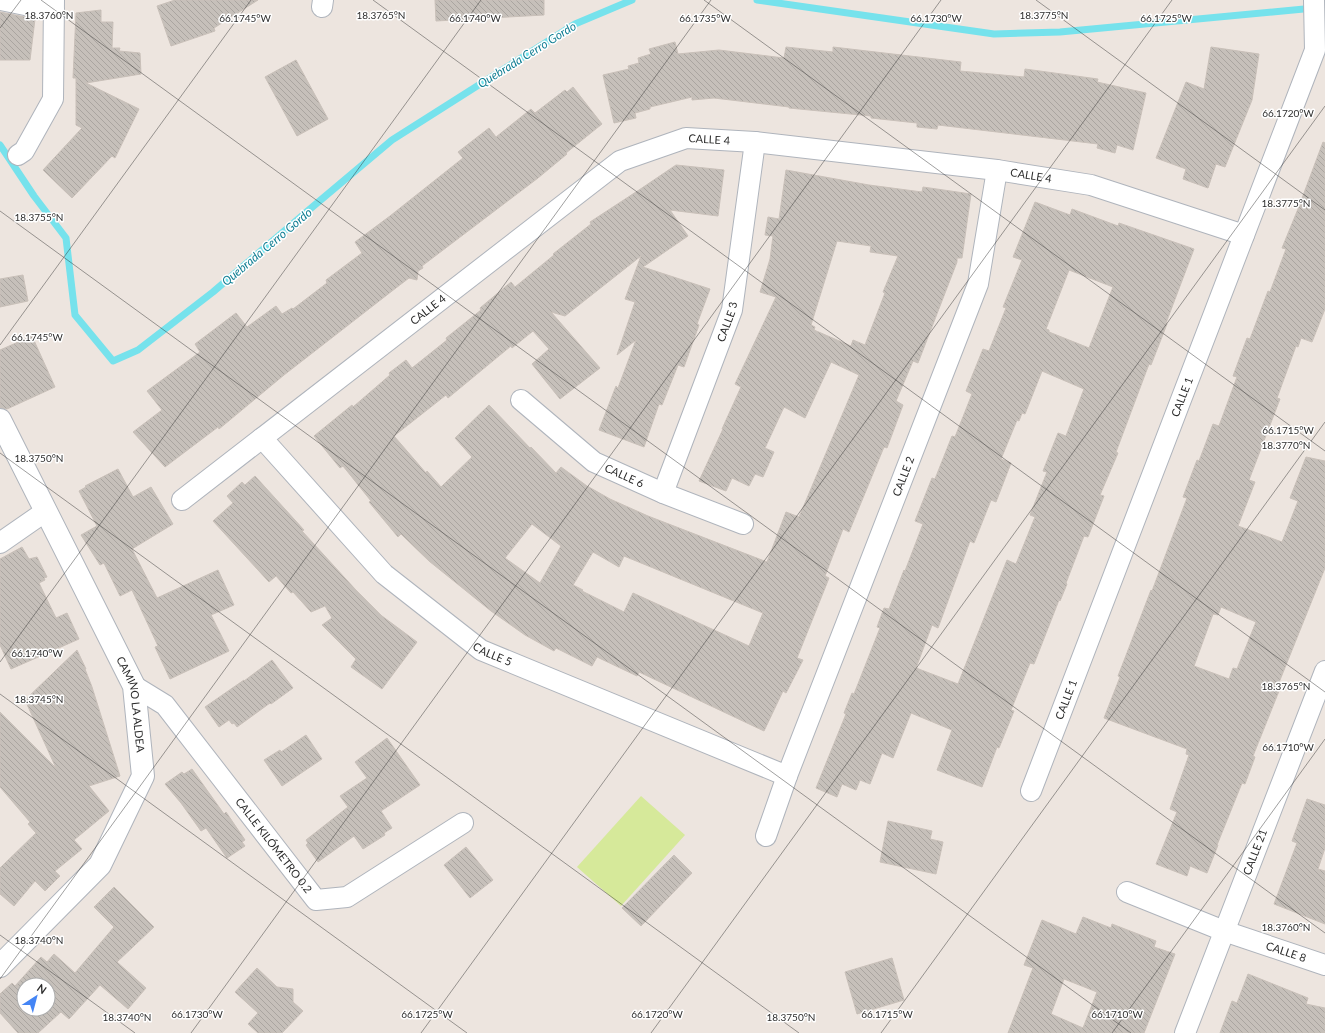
<svg xmlns="http://www.w3.org/2000/svg" width="1325" height="1033" font-family="Lato,sans-serif">
<defs>
<pattern id="building-back-hatch" width="6" height="6" patternUnits="userSpaceOnUse"><rect width="6" height="6" fill="#c6c0ba"/><path d="M-1 5l2 2M0 0l6 6M5-1l2 2" fill="none" stroke="#aaa5a0"/></pattern>
</defs>
<rect width="100%" height="100%" fill="#ede5df"/>
<polygon fill="#d6e99a" points="641,796 685,835 621,906 577,867"/>
<g fill="none" stroke-linecap="round" stroke-linejoin="round">
<g stroke="#76e2ec" stroke-width="7">
<polyline points="757,0 994,34 1060,32 1325,7"/>
<polyline points="0,145 34,196 66,238 75,315 113,361 138,350 213,292 310,209 392,140 575,24 632,0"/>
</g>
</g>
<g fill="url(#building-back-hatch)" stroke="#c9c0b9" fill-rule="evenodd">
<polygon points="175,0 258,0 214,28 215,31 171,46 157,6"/>
<polygon points="435,0 544,0 544,15 436,21"/>
<polygon points="101,10 101,22 113,22 112,48 120,48 119,51 140,53 141,74 86,83 139,109 115,158 112,156 72,198 43,170 82,128 76,125 76,78 73,78 76,13"/>
<polygon points="0,12 35,19 30,60 0,60"/>
<polygon points="675,42 678,54 719,50 784,58 786,47 833,52 833,47 961,62 960,71 1024,77 1025,69 1098,79 1097,82 1146,93 1133,150 1117,145 1115,153 1097,148 1098,144 938,125 937,129 917,127 917,123 871,118 871,116 789,108 789,107 714,98 692,100 692,97 650,107 650,109 635,113 636,118 614,123 603,75 629,69 628,66 639,63 638,58 651,54 649,49"/>
<polygon points="1211,47 1259,54 1252,100 1225,167 1216,164 1208,188 1183,179 1186,169 1156,158 1186,82 1204,89"/>
<polygon points="296,60 328,119 297,136 265,77"/>
<polygon points="573,87 602,124 566,153 567,154 538,178 422,266 423,268 418,271 417,280 409,278 392,291 284,375 219,429 218,427 165,467 133,432 162,410 147,391 200,352 195,344 236,313 247,327 276,306 282,314 292,308 293,309 327,283 326,280 362,253 355,242 390,216 463,158 458,152 489,128 496,137 531,109 535,113 565,90 567,92"/>
<path d="M1323,142l2,1v166l-13,33 -11,-4 -3,9 -2,-1 -19,52 3,1 -31,81 6,2 -17,44 44,16 16,-41 -8,-3 16,-41 19,4v107l-47,117 3,1 -28,70 2,1 -10,27 -3,-1 -25,62h1l-11,28 -17,-7 -3,10 -31,-12 21,-52 -7,-3 19,-54 -3,-1 1,-5 -83,-31 16,-41 -2,-1 7,-18 26,-68 1,1 35,-93 -4,-1 14,-37 2,1 14,-37 6,2 18,-49 -4,-1 14,-38 3,1 18,-48 2,1 16,-43 -4,-1 16,-39zM1221,607l35,15 -19,47 -4,-1 -4,11 -35,-13 19,-52 5,1z"/>
<path d="M676,165l48,5 -6,46 -48,-6 18,26 -45,31 67,22 -13,35 2,1 -15,42 -6,-2 -16,40 -3,-1 -15,43 -45,-17 17,-44 2,2 18,-48 -19,15 18,-53 -10,-3 16,-43 -76,60 -14,-4 49,56 -40,31 -28,-35 17,-15 -16,-18 -21,17 -1,-2 -63,52 -2,-3 -52,41 32,37 1,-2 14,16 31,-30 -17,-19 34,-33 41,43 1,-1 25,26 5,-6 26,19 23,13 38,17 119,46 19,-50 13,5 60,-142 -28,-13 -26,56 -21,-11 -19,41 9,4 -11,25 -8,-3 -6,12 -17,-8 -6,13 -27,-10 24,-52h-1l19,-42 -6,-3 41,-87 -16,-5 10,-33 3,-23 -8,-1 3,-18 11,2 7,-49 83,15 53,7 1,-5 48,7 -9,64h-5v4l-39,101 -5,-2 -17,40 7,4 -16,43 -3,-1 -35,85 -6,-3 -18,47 4,2 -32,80 6,2 -17,33 -3,-2 -19,40 -125,-59 -2,4 -40,-19 -5,9 -36,-18 -2,3 -29,-16 -34,-24 -62,-50 -28,-27 -3,3 -29,-35 2,-1 -28,-35 -3,2 -26,-32 38,-31 1,2 37,-32 -1,-2 17,-13 6,8 35,-28 -1,-2 35,-28 -1,-2 31,-26 4,5 39,-32 -1,-1 38,-30 -1,-2 49,-32zM837,241l34,5 -1,6 28,4 -15,36 2,1 -20,52 -12,-5 -2,6 -37,-16 1,-3 -4,-2zM532,524l29,22 -21,37 -35,-25zM593,552l26,15 5,-11 139,57 -14,33 -116,-53 -9,19 -42,-21 1,-1 -10,-5z"/>
<path d="M1035,202l35,13 2,-6 46,17 1,-3 75,26 -28,74 1,1 -16,41 -2,-1 -33,88 2,1 -18,42 4,1 -16,41 -4,-1 -18,47 1,1 -7,17 -1,-1 -25,64 -4,-1 -19,47 3,1 -15,37 -2,-1 -15,40 -45,-17 15,-40 -41,-17 -18,45 -11,-5 -12,31 -10,-4 -4,10 -14,-6 -5,13 -21,-9 30,-74 -2,-1 8,-20 2,1 26,-66 -3,-1 7,-19 5,1 15,-39 1,1 18,-47 -8,-3 17,-43 3,1 17,-43 3,1 17,-43 -6,-3 17,-42 6,2 17,-43 -3,-1 19,-47 -9,-3zM1069,270l44,17 -24,61 -40,-16v-2l-3,-1zM1042,371l42,18 -18,47 -8,-3 -15,38 4,1 -17,43 5,2 -19,47 -9,-4 -49,124 -42,-16 16,-43 6,3 32,-87 4,2 17,-43 5,2 15,-39 -10,-4 16,-39 2,1 3,-8 3,1z"/>
<polygon points="23,275 28,301 0,307 0,279"/>
<polygon points="32,336 55,387 7,409 0,408 0,350"/>
<polygon points="118,469 133,497 151,487 173,524 132,549 157,598 218,570 234,605 211,615 229,651 170,679 155,647 158,646 132,590 120,596 104,563 100,565 81,535 97,526 79,491 86,487 85,486"/>
<polygon points="255,476 304,530 302,531 355,589 382,616 417,642 382,689 351,667 356,659 322,625 332,618 325,606 311,612 293,592 291,593 276,576 269,582 213,521 233,503 227,496 242,482 245,485"/>
<polygon points="22,547 29,559 37,557 47,577 44,578 45,580 39,583 56,618 67,613 79,639 11,669 0,645 0,559"/>
<polygon points="77,650 86,669 85,669 92,687 120,776 89,786 109,811 74,840 82,849 55,871 60,876 45,891 35,881 14,906 0,894 0,868 36,833 28,824 30,822 0,787 0,712 56,768 25,700"/>
<polygon points="272,660 293,688 271,704 270,703 237,727 234,723 232,724 229,720 219,727 205,707 244,680 244,681"/>
<polygon points="306,735 322,759 282,786 264,760 280,750 281,752"/>
<polygon points="387,738 420,785 381,811 392,828 384,833 385,835 363,849 354,836 318,862 306,845 308,843 306,840 348,807 340,796 367,778 355,762"/>
<polygon points="192,769 224,814 226,812 245,840 242,842 245,846 227,858 206,828 201,831 181,803 165,784 182,772 184,774"/>
<polygon points="1307,799 1325,805 1325,848 1318,869 1325,871 1325,924 1274,904 1297,843 1292,841"/>
<polygon points="888,821 932,831 930,839 943,842 936,874 880,862"/>
<polygon points="466,847 493,880 470,898 444,865"/>
<polygon points="674,855 692,873 641,926 622,908"/>
<path d="M114,887l40,40 -37,35 29,26 -18,21 -28,-24 -31,34 -8,-7 -23,21h-20l-18,-20v-19l12,-11 3,3 26,-29 6,5 7,-8 21,19 39,-46 -20,-20zM24,985h24v24h-24z"/>
<path d="M1083,917l28,11 1,-4 44,17 -2,6 21,7 -31,79h-136l25,-65 -9,-3 18,-45 34,14zM1064,979l33,13 -14,36 -32,-14z"/>
<polygon points="892,958 904,1000 857,1014 845,972"/>
<polygon points="257,968 277,987 293,989 293,1002 303,1011 282,1033 258,1033 248,1024 258,1013 235,992"/>
<polygon points="1248,974 1308,998 1306,1004 1325,1008 1325,1033 1220,1033 1232,1001 1237,1003"/>
</g>
<g fill="none" stroke-linecap="round" stroke-linejoin="round">
<g stroke="#afb4bc" stroke-width="22">
<g id="minor">
<polyline points="1,0 54,11"/>
<polyline points="322,7 323,0"/>
<polyline points="18,155 24,151 53,99 54,0"/>
<path id="s1" d="M521,400l73,62 69,31 80,31"/>
<path id="s2" d="M262,438l122,136 97,76 306,126"/>
<path id="s3" d="M663,493l69,-183 23,-168"/>
<path id="s4" d="M182,500l438,-339 66,-23 69,4 242,28 94,15 153,50"/>
<polyline points="0,543 46,511"/>
<path id="s5" d="M134,686l31,19 151,195 31,-3 116,-74"/>
<path id="s6" d="M1031,791l284,-741 -1,-50"/>
<path id="s7" d="M766,836l21,-60 191,-492 19,-114"/>
<path id="s8" d="M1127,892l97,39 101,34"/>
<path id="s9" d="M1185,1033l140,-362"/>
</g>
</g>
<g stroke="#afb4bc" stroke-width="24">
<g id="tertiary">
<path id="s10" d="M0,420l134,266 9,90 -43,89 -100,101"/>
</g>
</g>
<use href="#minor" stroke="#fff" stroke-width="20"/>
<use href="#tertiary" stroke="#fff" stroke-width="22"/>
</g>
<path fill="none" stroke="#2c2c2c" stroke-width="1" stroke-opacity="0.45" d="M41,0l1284,933M373,0l952,692M704,0l621,451M1036,0l289,210M0,28l21,-28M0,211l1131,822M0,345l251,-345M0,453l799,580M0,662l481,-662M0,694l467,339M0,935l135,98M0,979l711,-979M191,1033l750,-1033M421,1033l751,-1033M651,1033l674,-927M881,1033l444,-611M1112,1033l213,-294"/>
<g text-anchor="middle" stroke-width="3" stroke-linejoin="round" paint-order="stroke">
<g font-size="11" fill="#2c2c2c" stroke="#fff">
<text dy="4" stroke="none"><textPath href="#s4" startOffset="647">CALLE 4</textPath></text>
<text dy="4" stroke="none"><textPath href="#s4" startOffset="971">CALLE 4</textPath></text>
<text dy="4" stroke="none"><textPath href="#s4" startOffset="311">CALLE 4</textPath></text>
<text dy="4" stroke="none"><textPath href="#s3" startOffset="183">CALLE 3</textPath></text>
<text dy="4" stroke="none"><textPath href="#s6" startOffset="422">CALLE 1</textPath></text>
<text dy="4" stroke="none"><textPath href="#s1" startOffset="129">CALLE 6</textPath></text>
<text dy="4" stroke="none"><textPath href="#s7" startOffset="385">CALLE 2</textPath></text>
<text dy="4" stroke="none"><textPath href="#s2" startOffset="318">CALLE 5</textPath></text>
<text dy="4" stroke="none"><textPath href="#s6" startOffset="98">CALLE 1</textPath></text>
<text dy="4" stroke="none"><textPath href="#s10" startOffset="315">CAMINO LA ALDEA</textPath></text>
<text dy="4" stroke="none"><textPath href="#s5" startOffset="214">CALLE KILÓMETRO 0.2</textPath></text>
<text dy="4" stroke="none"><textPath href="#s9" startOffset="194">CALLE 21</textPath></text>
<text dy="4" stroke="none"><textPath href="#s8" startOffset="170">CALLE 8</textPath></text>
</g>
<g font-size="12" font-style="italic" fill="#117f94" stroke="#fff">
<text transform="translate(527 55) rotate(-32)" y="4">Quebrada Cerro Gordo</text>
<text transform="translate(267 247) rotate(-40)" y="4">Quebrada Cerro Gordo</text>
</g>
</g>
<g font-size="10" text-anchor="middle" fill="#2c2c2c" stroke="#fff" stroke-width="3" stroke-linejoin="round" paint-order="stroke">
<text x="49" y="19">18.3760°N</text>
<text x="1044" y="19">18.3775°N</text>
<text x="381" y="19">18.3765°N</text>
<text x="245" y="22">66.1745°W</text>
<text x="475" y="22">66.1740°W</text>
<text x="705" y="22">66.1735°W</text>
<text x="936" y="22">66.1730°W</text>
<text x="1166" y="22">66.1725°W</text>
<text x="1288" y="117">66.1720°W</text>
<text x="1286" y="207">18.3775°N</text>
<text x="39" y="221">18.3755°N</text>
<text x="37" y="341">66.1745°W</text>
<text x="1288" y="434">66.1715°W</text>
<text x="1286" y="449">18.3770°N</text>
<text x="39" y="462">18.3750°N</text>
<text x="37" y="657">66.1740°W</text>
<text x="1286" y="690">18.3765°N</text>
<text x="39" y="703">18.3745°N</text>
<text x="1288" y="751">66.1710°W</text>
<text x="1286" y="931">18.3760°N</text>
<text x="39" y="944">18.3740°N</text>
<text x="197" y="1018">66.1730°W</text>
<text x="427" y="1018">66.1725°W</text>
<text x="657" y="1018">66.1720°W</text>
<text x="887" y="1018">66.1715°W</text>
<text x="1117" y="1018">66.1710°W</text>
<text x="127" y="1021">18.3740°N</text>
<text x="791" y="1021">18.3750°N</text>
</g>
<g transform="translate(36 997) rotate(36)"><circle r="19" fill="#ffffff" stroke="#ababab"/>
<path d="M0-3L7 15L0 10L-7 15Z" fill="#4485f5"/>
<text y="-6" font-size="11" font-weight="bold" text-anchor="middle" fill="#2c2c2c">N</text>
</g>
</svg>
